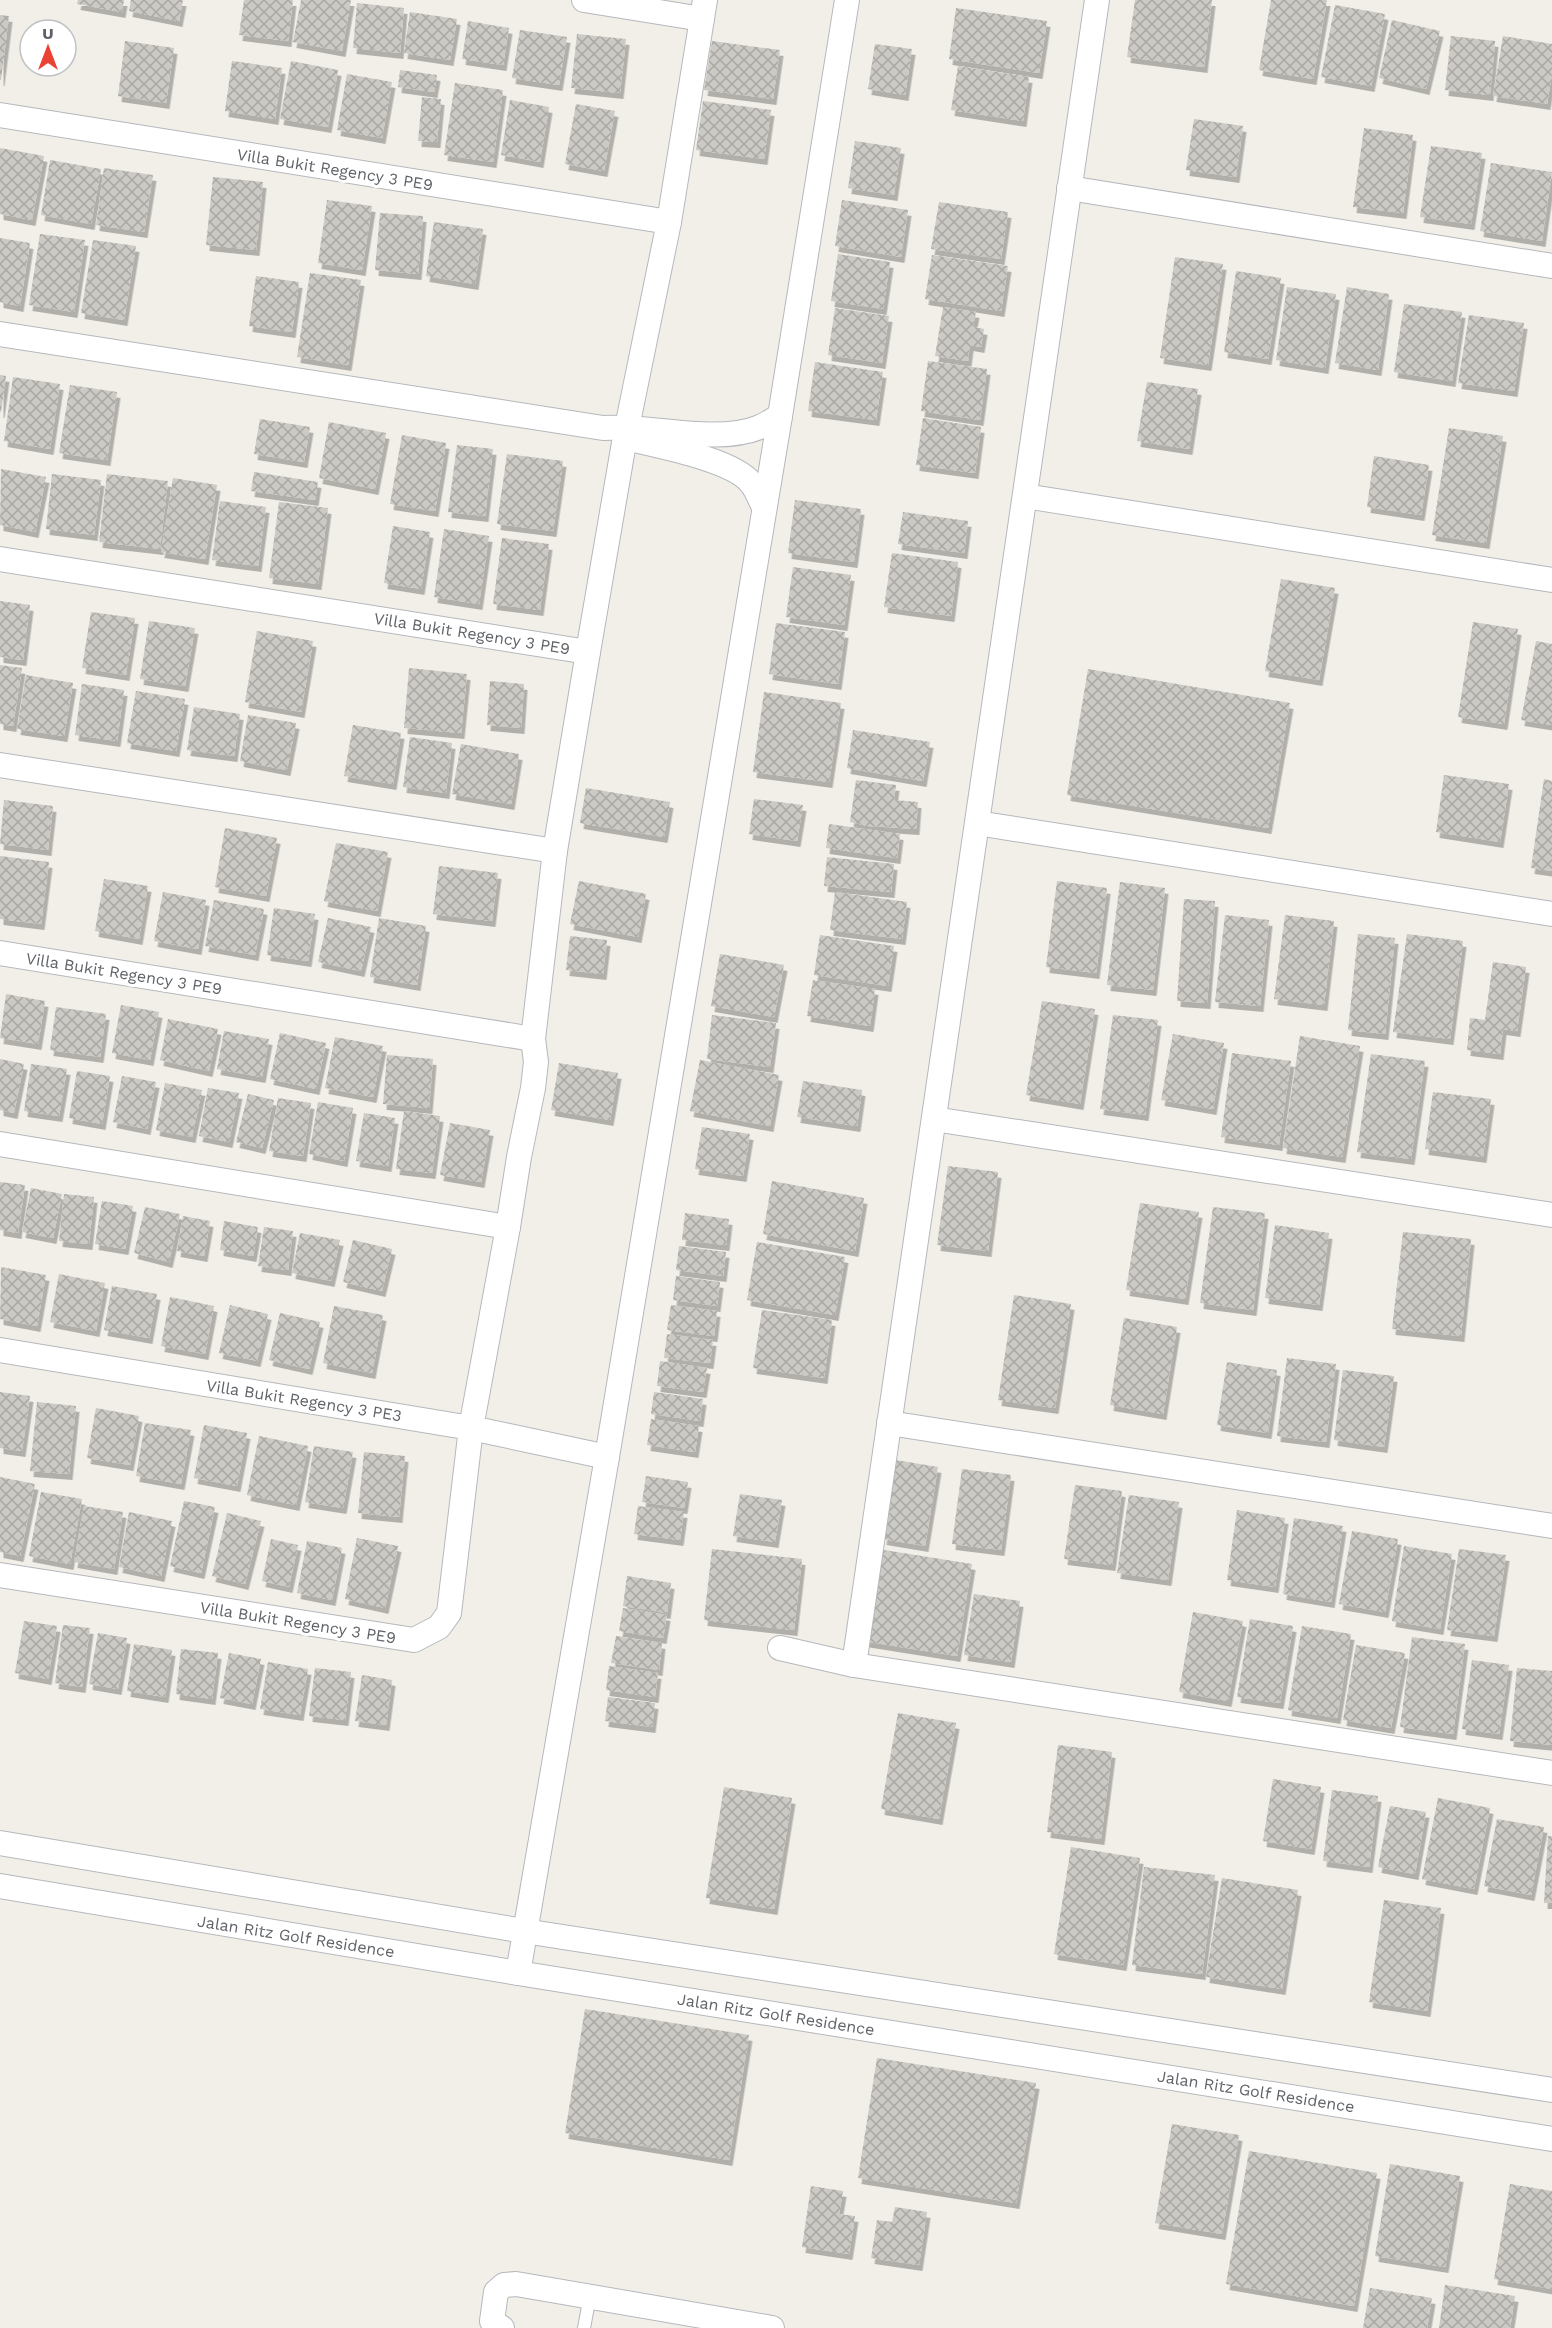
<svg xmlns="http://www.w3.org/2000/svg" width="1552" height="2328" font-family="'Work Sans',sans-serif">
<defs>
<pattern id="building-cross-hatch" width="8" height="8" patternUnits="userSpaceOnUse" patternTransform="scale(1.5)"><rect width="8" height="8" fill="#cccac5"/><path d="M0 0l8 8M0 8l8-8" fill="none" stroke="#a9a8a4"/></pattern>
<filter id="shadow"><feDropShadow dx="3.5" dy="6" stdDeviation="0" flood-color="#0004"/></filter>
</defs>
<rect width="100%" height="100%" fill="#f1efe8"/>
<g fill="url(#building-cross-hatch)" filter="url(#shadow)">
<polygon points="78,0 124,0 122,12 77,4"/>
<polygon points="131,0 183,0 179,21 129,11"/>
<polygon points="244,0 293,0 288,41 239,35"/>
<polygon points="301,0 351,0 342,51 293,42"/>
<polygon points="1135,0 1212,0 1204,67 1127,57"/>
<polygon points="1271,0 1327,0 1313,79 1259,70"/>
<polygon points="357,3 404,8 400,53 353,48"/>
<polygon points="1335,5 1385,14 1371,86 1321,77"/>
<polygon points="956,8 1047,21 1039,73 949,59"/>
<polygon points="410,12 457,19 450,60 404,53"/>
<polygon points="0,15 9,16 1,80 0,80"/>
<polygon points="1392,20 1440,31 1426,89 1379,78"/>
<polygon points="468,21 509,28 503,65 462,59"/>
<polygon points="520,30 567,37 559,85 512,78"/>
<polygon points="577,34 626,39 620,93 571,88"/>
<polygon points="1451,36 1495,41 1490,95 1445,90"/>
<polygon points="1503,36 1552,44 1552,73 1547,104 1493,96"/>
<polygon points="125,41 174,48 166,103 118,96"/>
<polygon points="712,41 780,50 773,99 704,90"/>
<polygon points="875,44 912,49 905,95 868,89"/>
<polygon points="232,61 282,68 275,119 225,111"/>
<polygon points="291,61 338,70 328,127 280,119"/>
<polygon points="958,66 1029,77 1023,121 951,110"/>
<polygon points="400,70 437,75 434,92 398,87"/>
<polygon points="347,74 392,82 382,138 337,130"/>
<polygon points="455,83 503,90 493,162 444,155"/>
<polygon points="422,97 441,99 437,142 418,141"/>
<polygon points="510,100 549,107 540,162 501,155"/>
<polygon points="703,101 771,110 764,159 696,150"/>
<polygon points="576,104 615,111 604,171 565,164"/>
<polygon points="1194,119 1243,126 1236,177 1186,170"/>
<polygon points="1364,128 1413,135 1403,213 1353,207"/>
<polygon points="855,141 901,148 894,195 848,188"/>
<polygon points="1431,146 1482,153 1471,224 1420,217"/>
<polygon points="0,148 44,156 32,220 0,214"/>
<polygon points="50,160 101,169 91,224 41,215"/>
<polygon points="1491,163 1552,172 1542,241 1480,231"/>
<polygon points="104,168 153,175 144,232 96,225"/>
<polygon points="213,177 263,182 256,250 206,245"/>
<polygon points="327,200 372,206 362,270 318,263"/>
<polygon points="842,200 908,210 901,257 835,246"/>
<polygon points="939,202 1008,212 1001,259 931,249"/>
<polygon points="380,213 423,216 418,274 375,270"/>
<polygon points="434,222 483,229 475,284 426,276"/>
<polygon points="40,234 85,240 74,312 29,305"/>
<polygon points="0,238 30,243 20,306 0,302"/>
<polygon points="93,240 136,246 124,320 81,313"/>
<polygon points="838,254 890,262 883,309 831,301"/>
<polygon points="932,255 1008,266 1001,311 925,299"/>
<polygon points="1175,257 1223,264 1208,365 1160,358"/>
<polygon points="1236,271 1281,278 1268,359 1224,352"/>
<polygon points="310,273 361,280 348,365 297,357"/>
<polygon points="256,276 299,282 292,332 249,326"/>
<polygon points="1287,287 1336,294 1325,368 1276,360"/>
<polygon points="1347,287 1389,294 1378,370 1335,363"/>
<polygon points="1404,304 1462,312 1452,381 1394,372"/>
<polygon points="943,307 976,312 973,327 984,329 981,347 970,345 968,361 935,356"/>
<polygon points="835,308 889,316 882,363 828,355"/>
<polygon points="1469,315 1524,323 1514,391 1458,383"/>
<polygon points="928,361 987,369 980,420 921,411"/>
<polygon points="815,362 883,372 876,420 808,411"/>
<polygon points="0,375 6,376 1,412 0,412"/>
<polygon points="13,377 60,384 50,449 4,441"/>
<polygon points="1147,382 1198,389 1189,449 1137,441"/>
<polygon points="70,385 117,392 107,460 59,453"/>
<polygon points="923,418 981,427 975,473 916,465"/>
<polygon points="260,419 310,427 304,462 254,454"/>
<polygon points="329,422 386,433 375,489 319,478"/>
<polygon points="1449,428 1503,436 1486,543 1432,535"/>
<polygon points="402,435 446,443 435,511 390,504"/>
<polygon points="457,445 493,449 485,516 448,512"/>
<polygon points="507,454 563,461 553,531 497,524"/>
<polygon points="1374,456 1429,465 1421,515 1367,507"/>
<polygon points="1,469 46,477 35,532 0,525"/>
<polygon points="254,472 318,482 315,500 251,491"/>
<polygon points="52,474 101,480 94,535 46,529"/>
<polygon points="107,474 168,481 160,549 99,542"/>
<polygon points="173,478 217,485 205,559 161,552"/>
<polygon points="795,500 861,509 854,562 788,553"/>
<polygon points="220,501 266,507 258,566 212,560"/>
<polygon points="279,502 328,508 318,584 269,578"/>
<polygon points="903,512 968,521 964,553 898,544"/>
<polygon points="393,526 430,532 421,589 384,583"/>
<polygon points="444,529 489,536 479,604 434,597"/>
<polygon points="502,538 549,544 540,610 493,604"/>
<polygon points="892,553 958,562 951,616 884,607"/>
<polygon points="793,567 851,575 844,625 786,617"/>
<polygon points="1281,579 1335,588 1319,680 1265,671"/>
<polygon points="0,601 30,605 23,660 0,657"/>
<polygon points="91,612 135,618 126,675 82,668"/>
<polygon points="149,621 195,628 185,686 140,679"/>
<polygon points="1473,622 1518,629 1504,724 1458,717"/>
<polygon points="776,623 845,632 838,684 769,674"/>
<polygon points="257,631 313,641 301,712 245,702"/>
<polygon points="1536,641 1552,644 1552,725 1521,720"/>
<polygon points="0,665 22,668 13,726 0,724"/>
<polygon points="409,668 467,674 461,733 404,728"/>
<polygon points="1088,669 1290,703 1268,828 1067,795"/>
<polygon points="26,675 73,683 64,736 17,729"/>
<polygon points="490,681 524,684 521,728 487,725"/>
<polygon points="82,684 124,690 117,741 75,735"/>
<polygon points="136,691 185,699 176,751 127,743"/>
<polygon points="764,692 841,703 829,782 753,772"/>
<polygon points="194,707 240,714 234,756 187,750"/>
<polygon points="248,715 296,723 287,770 240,761"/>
<polygon points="353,725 401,733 393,784 344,776"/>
<polygon points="853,730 930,742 923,781 847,768"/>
<polygon points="410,737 452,743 446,793 403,787"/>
<polygon points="461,744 519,754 511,804 452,794"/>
<polygon points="1444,775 1509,784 1500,842 1436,832"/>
<polygon points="1544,779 1552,781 1552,871 1531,868"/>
<polygon points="856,780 896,785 894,800 918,802 916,829 868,826 850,822"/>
<polygon points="586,788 670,802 664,837 580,823"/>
<polygon points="754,799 803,805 797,841 749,834"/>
<polygon points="4,800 53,806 48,850 0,844"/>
<polygon points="829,824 900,834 897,858 826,848"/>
<polygon points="225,828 277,838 266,896 215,887"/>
<polygon points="336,843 388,852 377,911 324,901"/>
<polygon points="0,856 49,862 41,924 0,919"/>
<polygon points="827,857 894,864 891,892 824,886"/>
<polygon points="439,866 498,873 492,921 433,914"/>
<polygon points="104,879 148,886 139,939 95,931"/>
<polygon points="579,881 646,894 638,937 570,924"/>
<polygon points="1057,881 1107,888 1096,973 1046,967"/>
<polygon points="1120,882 1165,888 1153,990 1107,985"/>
<polygon points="163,892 206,900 198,949 154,941"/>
<polygon points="835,892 907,902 902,939 830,930"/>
<polygon points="1184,899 1215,901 1207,1003 1177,1001"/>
<polygon points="214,900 264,909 255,955 205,946"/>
<polygon points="274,908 315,914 308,961 267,955"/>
<polygon points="1225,915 1269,920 1260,1006 1215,1002"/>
<polygon points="1285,915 1334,921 1324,1005 1274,999"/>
<polygon points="328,918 371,927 361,971 318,962"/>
<polygon points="379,918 426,926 417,985 370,977"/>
<polygon points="1358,934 1395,938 1385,1034 1348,1030"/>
<polygon points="1407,934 1463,941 1450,1039 1393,1032"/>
<polygon points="820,935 894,946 888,986 814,975"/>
<polygon points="570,936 607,940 603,974 566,970"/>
<polygon points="720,954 784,965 774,1017 711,1006"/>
<polygon points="1493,962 1526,967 1517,1031 1503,1029 1500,1054 1467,1050 1470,1018 1485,1020"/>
<polygon points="813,980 875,989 870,1026 807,1016"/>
<polygon points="6,994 45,1001 38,1044 0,1038"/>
<polygon points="1042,1001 1095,1009 1080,1104 1026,1095"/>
<polygon points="121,1005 159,1012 150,1060 112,1053"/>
<polygon points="56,1007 106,1014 100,1057 50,1050"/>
<polygon points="712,1015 776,1023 770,1067 707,1059"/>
<polygon points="1113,1015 1158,1020 1145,1115 1100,1109"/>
<polygon points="168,1019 218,1029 209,1071 160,1060"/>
<polygon points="224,1031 269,1039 262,1077 217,1069"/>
<polygon points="280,1033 326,1043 316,1089 270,1079"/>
<polygon points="1173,1034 1224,1043 1213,1109 1161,1100"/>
<polygon points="1300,1036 1360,1046 1342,1157 1283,1148"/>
<polygon points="335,1037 383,1046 373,1097 325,1088"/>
<polygon points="1232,1053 1291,1061 1279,1145 1221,1137"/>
<polygon points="1371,1054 1425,1061 1411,1159 1357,1152"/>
<polygon points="387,1055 433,1059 429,1108 383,1104"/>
<polygon points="0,1059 24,1064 14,1113 0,1110"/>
<polygon points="700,1060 779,1075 770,1126 690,1111"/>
<polygon points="559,1063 618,1073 610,1120 551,1110"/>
<polygon points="31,1064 67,1069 59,1116 24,1111"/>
<polygon points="77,1071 110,1076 102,1124 69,1118"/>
<polygon points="122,1076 156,1082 147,1129 113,1122"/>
<polygon points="803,1081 862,1090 857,1126 797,1117"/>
<polygon points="165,1083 202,1090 192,1137 156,1130"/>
<polygon points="208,1088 239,1093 229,1142 199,1136"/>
<polygon points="1433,1092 1491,1099 1483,1157 1425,1149"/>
<polygon points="248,1094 274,1100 262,1148 236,1142"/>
<polygon points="278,1098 311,1103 303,1156 269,1151"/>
<polygon points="318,1102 353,1108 344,1161 309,1154"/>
<polygon points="404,1111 440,1116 432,1173 396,1169"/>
<polygon points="364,1113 395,1118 388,1166 356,1161"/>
<polygon points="450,1123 490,1130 481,1182 440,1175"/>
<polygon points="702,1127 750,1134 743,1176 695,1169"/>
<polygon points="948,1166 998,1172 988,1251 937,1245"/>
<polygon points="772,1181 864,1198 855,1251 763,1234"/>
<polygon points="0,1182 25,1185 18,1233 0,1230"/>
<polygon points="31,1188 62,1194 53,1238 22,1232"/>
<polygon points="64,1194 94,1197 89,1244 59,1241"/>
<polygon points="102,1201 133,1206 125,1249 95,1244"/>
<polygon points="1140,1203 1199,1212 1185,1299 1126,1290"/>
<polygon points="145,1207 180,1214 169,1262 134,1253"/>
<polygon points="1213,1207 1265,1213 1253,1310 1200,1303"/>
<polygon points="685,1213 729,1219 726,1245 682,1240"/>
<polygon points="183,1216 210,1221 204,1256 177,1251"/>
<polygon points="224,1221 258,1227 253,1256 220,1250"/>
<polygon points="1275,1225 1329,1233 1319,1305 1265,1298"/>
<polygon points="264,1227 293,1231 288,1270 258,1266"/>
<polygon points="1403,1232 1471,1239 1461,1336 1392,1329"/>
<polygon points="300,1233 340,1240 331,1281 292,1273"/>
<polygon points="353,1240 392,1249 382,1291 343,1282"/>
<polygon points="757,1242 845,1257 835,1315 747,1300"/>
<polygon points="679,1246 726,1252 723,1276 676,1270"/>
<polygon points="1,1267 46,1275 37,1326 0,1319"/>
<polygon points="59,1274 105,1283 96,1331 50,1322"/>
<polygon points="676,1276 720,1282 717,1306 673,1300"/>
<polygon points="112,1286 157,1294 149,1338 104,1330"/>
<polygon points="1014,1295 1071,1304 1055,1408 998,1400"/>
<polygon points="170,1297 214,1306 205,1354 161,1346"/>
<polygon points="230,1305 268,1314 257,1361 219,1353"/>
<polygon points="671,1305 717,1311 714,1336 667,1330"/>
<polygon points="334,1306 383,1315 372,1373 323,1363"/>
<polygon points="762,1310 832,1320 824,1378 753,1368"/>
<polygon points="280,1313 320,1322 309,1369 269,1360"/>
<polygon points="1124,1318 1177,1327 1163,1414 1110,1405"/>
<polygon points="667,1334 713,1340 710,1363 664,1358"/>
<polygon points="1287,1358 1336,1364 1326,1442 1277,1436"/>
<polygon points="660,1361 707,1368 703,1392 657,1386"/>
<polygon points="1227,1362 1277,1370 1268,1433 1217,1425"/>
<polygon points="1343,1370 1394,1376 1384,1447 1334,1440"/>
<polygon points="0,1392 30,1396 22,1451 0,1448"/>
<polygon points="654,1392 703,1399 700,1421 651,1414"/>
<polygon points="37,1402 76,1406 69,1474 30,1471"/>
<polygon points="96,1408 139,1416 130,1465 87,1458"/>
<polygon points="651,1419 699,1426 695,1452 647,1445"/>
<polygon points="145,1423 191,1430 181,1484 136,1476"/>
<polygon points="204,1425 247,1433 237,1486 194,1478"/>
<polygon points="259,1436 308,1446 296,1505 247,1495"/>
<polygon points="314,1446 353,1452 343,1508 305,1502"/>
<polygon points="364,1452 405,1456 399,1517 358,1513"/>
<polygon points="896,1460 938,1467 925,1546 883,1539"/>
<polygon points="962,1469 1011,1475 1001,1550 952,1544"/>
<polygon points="646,1476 688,1482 684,1508 642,1502"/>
<polygon points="0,1477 35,1484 20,1556 0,1552"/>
<polygon points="1075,1485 1122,1491 1112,1565 1064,1559"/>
<polygon points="41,1492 82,1499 70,1564 29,1556"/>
<polygon points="740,1494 782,1500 775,1542 733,1536"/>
<polygon points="1129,1495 1179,1502 1168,1580 1117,1573"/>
<polygon points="184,1501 215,1507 201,1573 170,1566"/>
<polygon points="84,1506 123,1512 114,1569 74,1562"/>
<polygon points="638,1506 684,1512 680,1540 634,1534"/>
<polygon points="1237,1510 1285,1518 1275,1587 1227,1580"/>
<polygon points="129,1512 172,1521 161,1576 119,1567"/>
<polygon points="227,1513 261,1521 245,1584 212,1576"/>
<polygon points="1294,1518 1343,1526 1331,1602 1283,1594"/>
<polygon points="1352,1531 1398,1539 1385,1612 1339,1604"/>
<polygon points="357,1538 398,1546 385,1608 345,1599"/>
<polygon points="271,1539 298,1545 289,1587 262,1581"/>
<polygon points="307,1541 342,1548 332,1600 297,1593"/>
<polygon points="1404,1546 1452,1554 1440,1629 1392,1621"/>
<polygon points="712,1549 802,1559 794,1630 704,1620"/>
<polygon points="878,1549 972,1564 957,1656 863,1641"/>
<polygon points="1459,1549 1506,1555 1494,1636 1447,1630"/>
<polygon points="627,1576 671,1583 667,1613 623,1606"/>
<polygon points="974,1594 1020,1601 1011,1662 964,1655"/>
<polygon points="623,1608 667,1615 663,1638 619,1631"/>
<polygon points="1193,1612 1243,1621 1228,1701 1179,1692"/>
<polygon points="1250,1619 1293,1626 1280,1703 1237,1697"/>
<polygon points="24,1621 57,1626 48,1679 15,1673"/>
<polygon points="63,1625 90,1628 82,1687 55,1683"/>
<polygon points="1302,1626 1351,1634 1337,1718 1288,1710"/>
<polygon points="98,1633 127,1638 118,1689 89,1684"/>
<polygon points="616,1636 662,1643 659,1670 611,1663"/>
<polygon points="1412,1637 1465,1644 1453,1734 1400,1727"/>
<polygon points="134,1644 172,1650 165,1697 127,1691"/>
<polygon points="1356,1645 1405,1653 1391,1728 1343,1720"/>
<polygon points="181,1649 218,1653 212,1699 176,1694"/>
<polygon points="229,1653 261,1659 252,1704 220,1698"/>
<polygon points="1472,1660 1509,1665 1499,1734 1462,1729"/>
<polygon points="268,1662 308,1669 300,1715 260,1709"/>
<polygon points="609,1666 658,1673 655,1697 606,1690"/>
<polygon points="315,1668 351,1672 345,1720 309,1716"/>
<polygon points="1517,1668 1552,1671 1552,1745 1510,1741"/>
<polygon points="362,1675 392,1680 386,1725 355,1721"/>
<polygon points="608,1697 655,1703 652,1727 605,1721"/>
<polygon points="898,1713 956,1723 939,1819 881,1809"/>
<polygon points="1058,1745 1112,1752 1101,1839 1047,1832"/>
<polygon points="1273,1779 1321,1787 1311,1849 1263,1841"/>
<polygon points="724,1787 792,1798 774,1909 706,1898"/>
<polygon points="1332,1790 1378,1796 1369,1867 1323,1861"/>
<polygon points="1438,1798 1490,1808 1474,1889 1422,1879"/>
<polygon points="1390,1806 1426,1812 1415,1874 1378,1867"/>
<polygon points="1497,1819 1544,1827 1531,1895 1484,1886"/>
<polygon points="1548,1836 1552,1836 1552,1903 1544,1903"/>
<polygon points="1071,1847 1140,1858 1123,1965 1054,1954"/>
<polygon points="1144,1867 1215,1875 1202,1974 1132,1965"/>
<polygon points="1222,1878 1298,1890 1282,1989 1206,1977"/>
<polygon points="1384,1900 1441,1908 1427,2011 1369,2002"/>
<polygon points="585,2009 749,2035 729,2160 565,2133"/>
<polygon points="877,2058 1036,2083 1016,2203 858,2178"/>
<polygon points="1172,2124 1239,2135 1222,2234 1155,2223"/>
<polygon points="1249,2151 1377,2173 1354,2306 1226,2284"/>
<polygon points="1390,2164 1460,2176 1445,2267 1375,2256"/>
<polygon points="1510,2184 1552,2191 1552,2289 1494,2279"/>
<polygon points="811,2186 843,2191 839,2214 855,2216 849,2254 802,2247"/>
<polygon points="895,2207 927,2212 919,2265 871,2258 877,2220 892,2222"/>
<polygon points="1445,2285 1515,2296 1510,2328 1439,2328"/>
<polygon points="1370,2288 1432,2298 1427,2328 1363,2328"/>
</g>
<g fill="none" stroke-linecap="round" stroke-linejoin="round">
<g stroke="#b5b8bc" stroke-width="14">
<polyline id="service" points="584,2328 590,2296"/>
</g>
<g stroke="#b5b8bc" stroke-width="26">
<g id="minor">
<polyline points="584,0 702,19"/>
<polyline points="0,115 669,222"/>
<polyline points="1069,188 1552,266"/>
<path d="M0,334l603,94c47,-3 113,17 157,-1 7,-3 14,-8 20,-11"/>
<path d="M630,439c29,7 103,21 121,44 6,7 9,17 13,24"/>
<polyline points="1025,496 1552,580"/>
<polyline points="0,559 588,652"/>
<polyline points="0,765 555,851"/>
<polyline points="977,823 1552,914"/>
<polyline points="0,953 533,1039"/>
<polyline points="934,1119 1552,1215"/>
<polyline points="0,1144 508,1227"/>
<polyline points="0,1350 471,1428 607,1457"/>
<polyline points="889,1423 1552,1526"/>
<polyline points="0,1575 414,1640 439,1627 449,1613 471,1428 508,1227 519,1157 533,1088 536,1062 533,1039 555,851 588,652 625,437 669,222 705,0"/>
<polyline points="780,1648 854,1665 1552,1773"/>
<polyline points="854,1665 1097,0"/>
<polyline points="0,1843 524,1931 1552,2090"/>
<polyline points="0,1886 518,1973 1552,2139"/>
<polyline points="518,1973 607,1457 780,416 847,0"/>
<polyline points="502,2328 492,2321 496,2292 504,2285 516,2284 772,2328"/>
</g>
</g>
<use href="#service" stroke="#fff" stroke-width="12"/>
<use href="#minor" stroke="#fff" stroke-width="24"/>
</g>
<g text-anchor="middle" stroke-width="6" stroke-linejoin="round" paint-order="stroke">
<g font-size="16" fill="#5f6368" stroke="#fff">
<text transform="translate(335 169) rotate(9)" y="6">Villa Bukit Regency 3 PE9</text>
<text transform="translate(472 633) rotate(9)" y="6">Villa Bukit Regency 3 PE9</text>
<text transform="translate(124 973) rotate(9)" y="6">Villa Bukit Regency 3 PE9</text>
<text transform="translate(304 1400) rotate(9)" y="6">Villa Bukit Regency 3 PE3</text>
<text transform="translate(298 1622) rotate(9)" y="6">Villa Bukit Regency 3 PE9</text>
<text transform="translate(296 1936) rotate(9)" y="6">Jalan Ritz Golf Residence</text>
<text transform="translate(776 2014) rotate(9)" y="6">Jalan Ritz Golf Residence</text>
<text transform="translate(1256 2091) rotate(9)" y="6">Jalan Ritz Golf Residence</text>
</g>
</g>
<g transform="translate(48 48)"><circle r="28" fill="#ffffff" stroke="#bfc1c3" stroke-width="1.5"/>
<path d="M0-4.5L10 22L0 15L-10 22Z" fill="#ea4335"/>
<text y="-9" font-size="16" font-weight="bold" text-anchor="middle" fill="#5f6368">U</text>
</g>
</svg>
